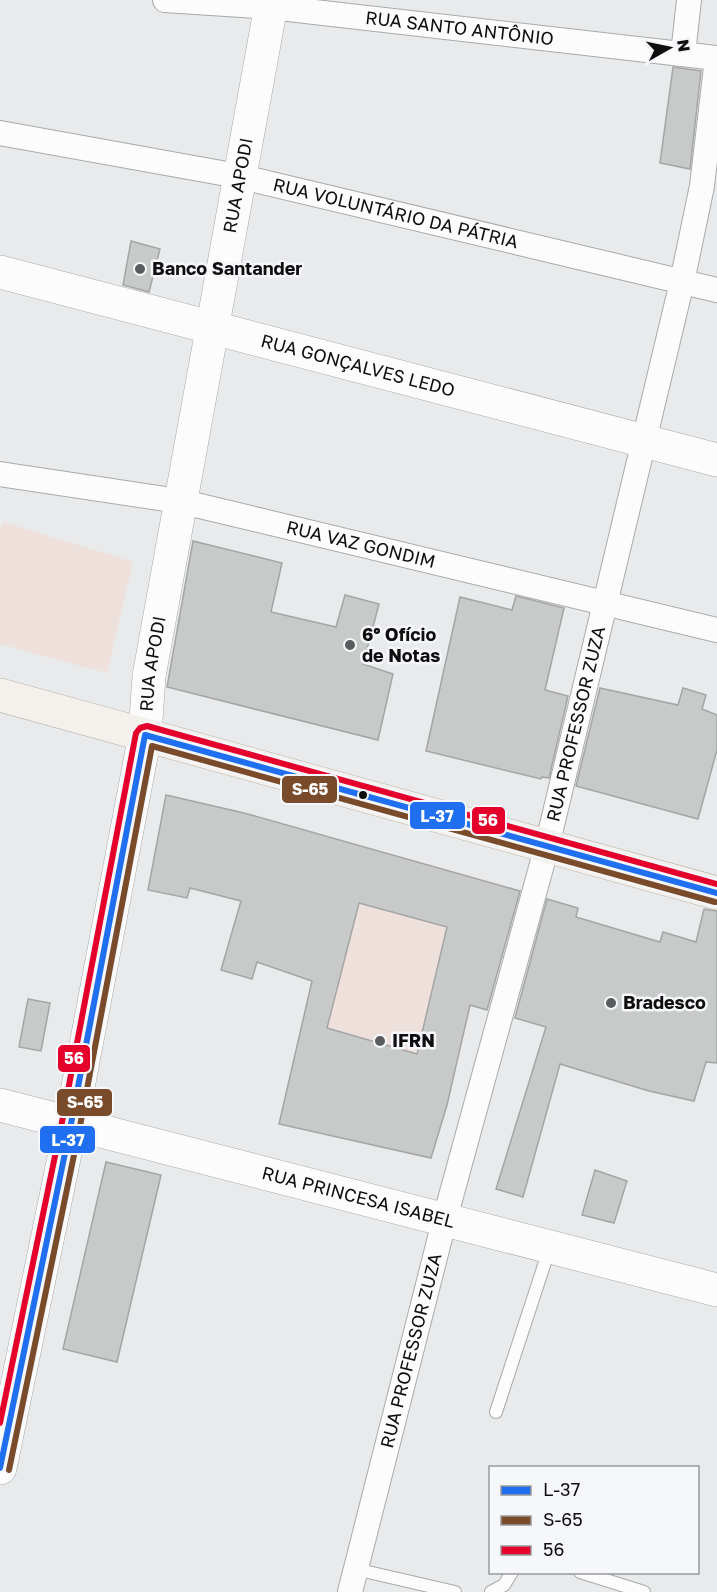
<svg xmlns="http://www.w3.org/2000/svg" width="717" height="1592" font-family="'Golos Text',sans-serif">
<rect width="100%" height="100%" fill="#e8eaeb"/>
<g fill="#eee1dc">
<polygon points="3,522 133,562 107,673 0,644 0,529"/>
<polygon points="320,835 501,884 447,1105 431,1158 279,1124 313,977"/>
</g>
<g fill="#c8c9c9" stroke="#a4a5a6" stroke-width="1.5" fill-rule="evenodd">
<polygon points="673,67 701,71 690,169 660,163"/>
<polygon points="131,241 160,249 149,292 123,285"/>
<polygon points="193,541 282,563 271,612 336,627 345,595 379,604 363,664 393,674 378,740 167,687"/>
<polygon points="516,596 564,608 545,690 568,696 549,778 542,777 541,779 426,751 460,597 512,610"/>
<polygon points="600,688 678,705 683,688 706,695 702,709 717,715 717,750 698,819 576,786"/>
<path d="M166,795l78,18 276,78 -33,119 -17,-5 -23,100 -16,53 -152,-34 33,-143 -55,-19 -5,17 -31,-9 20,-69 -51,-13 -3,10 -39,-8zM359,903l88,24 -30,127 -90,-26z"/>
<polygon points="547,899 578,908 576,917 660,942 663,932 696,942 704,909 717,911 717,1063 706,1062 694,1101 649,1091 560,1064 523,1197 496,1189 546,1027 515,1018"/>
<polygon points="28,999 50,1003 41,1051 19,1047"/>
<polygon points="106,1162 161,1175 117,1362 63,1349"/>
<polygon points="595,1170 627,1181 614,1223 582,1215"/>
</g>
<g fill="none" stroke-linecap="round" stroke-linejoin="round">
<g stroke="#a8aaab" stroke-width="14">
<g id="lane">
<polyline points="496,1412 550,1247"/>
<polyline points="355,1569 455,1592"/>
<polyline points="580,1572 644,1592"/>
<polyline points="491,1592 504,1585 512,1572"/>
</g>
</g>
<g stroke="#a8aaab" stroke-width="26">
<g id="street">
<path id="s1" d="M165,0l106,7 446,51"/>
<polyline points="683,54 689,0"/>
<path id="s2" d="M0,133l238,43 479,114"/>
<path id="s3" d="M0,474l179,27 538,129"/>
<path id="s4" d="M350,1592l95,-374 102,-372 135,-564 20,-96 15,-127"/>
</g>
</g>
<g stroke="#a8aaab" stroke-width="34">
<g id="secondary">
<path id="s5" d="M0,272l717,188"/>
<path id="s6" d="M0,1105l717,185"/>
<path id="s7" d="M0,1468l71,-344 74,-389 4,-59 123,-676"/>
</g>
</g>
<g stroke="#b9b4ad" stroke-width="34">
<polyline id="primary" points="0,695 717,893"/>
</g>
<use href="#lane" stroke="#fcfcfc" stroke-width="12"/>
<use href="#street" stroke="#fcfcfc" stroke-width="24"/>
<use href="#secondary" stroke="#fcfcfc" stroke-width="33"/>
<use href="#primary" stroke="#f4f1ed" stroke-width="33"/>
<g stroke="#f5f7fa" stroke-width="10">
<polyline id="bus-1" points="0,1468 71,1124 145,735 717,893"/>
</g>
<g stroke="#f5f7fa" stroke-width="10">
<polyline id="bus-2" points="9,1470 80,1126 152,746 715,902"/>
</g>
<g stroke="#f5f7fa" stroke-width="10">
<polyline id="bus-3" points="0,1423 62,1122 136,733 140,728 147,726 717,884"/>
</g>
<use href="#bus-1" stroke="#206ff0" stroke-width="6"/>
<use href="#bus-2" stroke="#7a4b2a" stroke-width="6"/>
<use href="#bus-3" stroke="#e4002b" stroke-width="6"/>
</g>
<g fill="#5a5b5c" stroke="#f5f7fa" stroke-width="2">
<circle cx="140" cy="269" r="6"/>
<circle cx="350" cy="645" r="6"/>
<circle cx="611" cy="1003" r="6"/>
<circle cx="380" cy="1041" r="6"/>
</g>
<circle fill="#0e0e0f" stroke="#f5f7fa" stroke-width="2" cx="363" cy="795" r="5"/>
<g text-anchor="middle" stroke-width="5" stroke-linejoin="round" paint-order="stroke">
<g font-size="18" fill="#0e0e0f" stroke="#f5f7fa">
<text dy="6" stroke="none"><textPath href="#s1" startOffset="296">RUA SANTO ANTÔNIO</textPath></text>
<text dy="6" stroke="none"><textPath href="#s7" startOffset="1305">RUA APODI</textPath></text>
<text dy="6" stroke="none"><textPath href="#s2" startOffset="404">RUA VOLUNTÁRIO DA PÁTRIA</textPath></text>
<text dy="6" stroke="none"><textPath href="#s5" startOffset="370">RUA GONÇALVES LEDO</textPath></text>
<text dy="6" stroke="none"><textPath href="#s3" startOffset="368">RUA VAZ GONDIM</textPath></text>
<text dy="6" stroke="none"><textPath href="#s7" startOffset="819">RUA APODI</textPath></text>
<text dy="6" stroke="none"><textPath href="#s4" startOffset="897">RUA PROFESSOR ZUZA</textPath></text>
<text dy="6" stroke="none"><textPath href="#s6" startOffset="370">RUA PRINCESA ISABEL</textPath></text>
<text dy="6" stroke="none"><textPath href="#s4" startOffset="249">RUA PROFESSOR ZUZA</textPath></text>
</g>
<g font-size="18" font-weight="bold" fill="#0e0e0f" stroke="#f5f7fa" text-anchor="start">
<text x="152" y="275">Banco Santander</text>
<text x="362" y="641">6º Ofício<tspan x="362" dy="21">de Notas</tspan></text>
<text x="623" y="1009">Bradesco</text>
<text x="392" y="1047">IFRN</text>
</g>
</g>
<g stroke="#f5f7fa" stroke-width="2">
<rect x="281" y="775" width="57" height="29" rx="6" fill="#7a4b2a"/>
<rect x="409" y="801" width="57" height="29" rx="6" fill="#206ff0"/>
<rect x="471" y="806" width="35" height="29" rx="6" fill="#e4002b"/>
<rect x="57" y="1044" width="34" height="29" rx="6" fill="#e4002b"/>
<rect x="56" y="1088" width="57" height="29" rx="6" fill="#7a4b2a"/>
<rect x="39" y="1125" width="57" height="29" rx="6" fill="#206ff0"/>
</g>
<g font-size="16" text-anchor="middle" font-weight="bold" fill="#fff">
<text x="310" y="795">S-65</text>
<text x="437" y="822">L-37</text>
<text x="488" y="826">56</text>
<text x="74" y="1064">56</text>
<text x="85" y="1108">S-65</text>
<text x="68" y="1146">L-37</text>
</g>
<rect x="489" y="1466" width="210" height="108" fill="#f5f7fa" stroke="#999a9c" stroke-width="1.5"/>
<rect x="501" y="1486" width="30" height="9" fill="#206ff0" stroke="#999a9c" stroke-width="1.5"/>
<text x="543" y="1496" font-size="18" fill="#0e0e0f">L-37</text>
<rect x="501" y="1516" width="30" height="9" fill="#7a4b2a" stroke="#999a9c" stroke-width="1.5"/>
<text x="543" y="1526" font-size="18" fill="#0e0e0f">S-65</text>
<rect x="501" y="1546" width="30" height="9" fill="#e4002b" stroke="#999a9c" stroke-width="1.5"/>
<text x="543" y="1556" font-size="18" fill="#0e0e0f">56</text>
<g transform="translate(669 48) rotate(81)" stroke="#f5f7fa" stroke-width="4.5" paint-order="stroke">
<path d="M0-4.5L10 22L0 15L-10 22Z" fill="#0e0e0f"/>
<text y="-9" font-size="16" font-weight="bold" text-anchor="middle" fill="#0e0e0f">N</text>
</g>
</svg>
